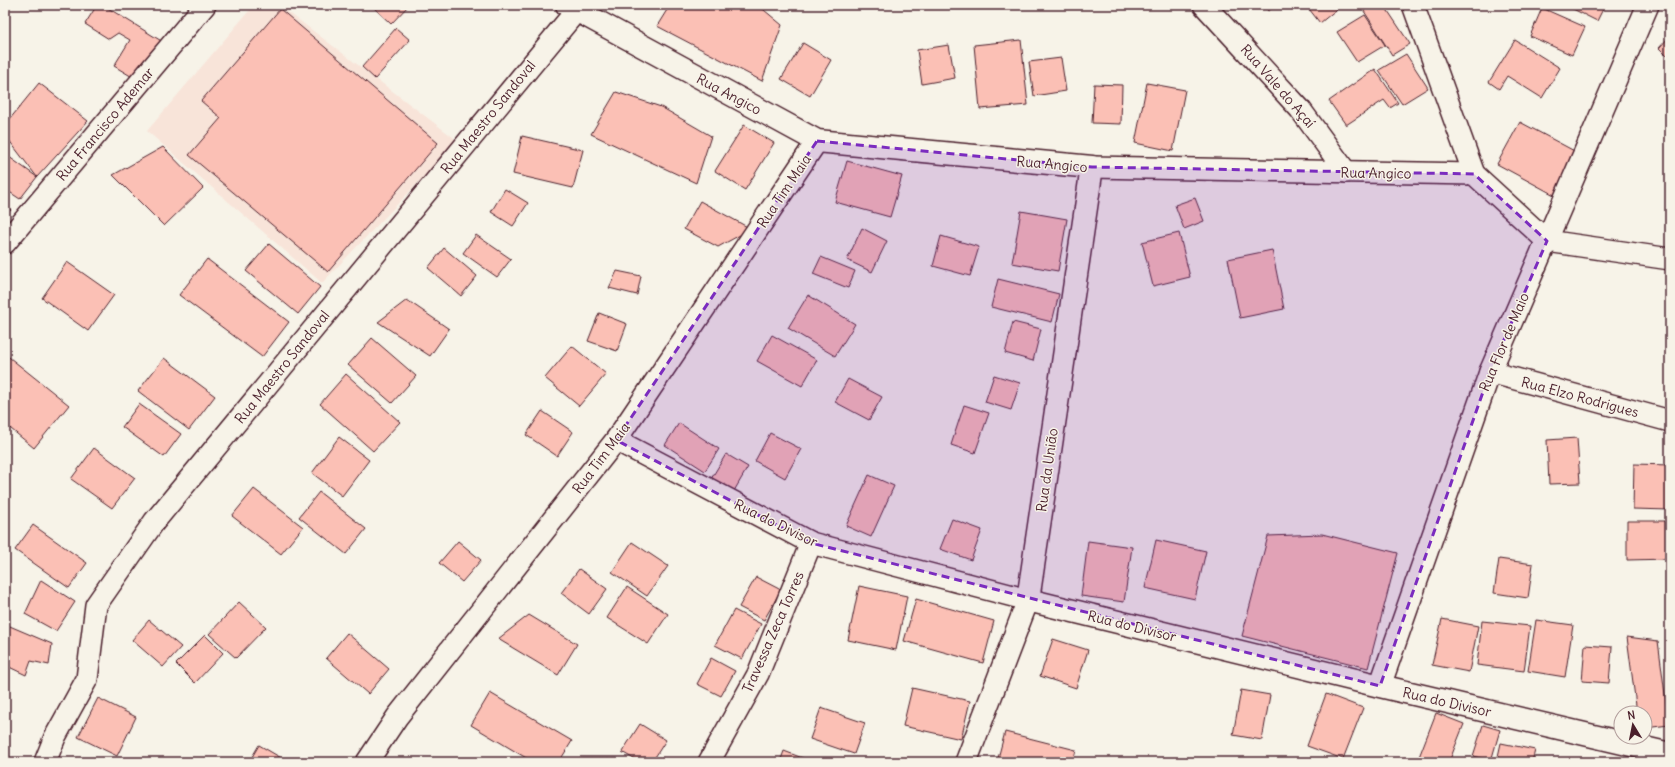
<svg xmlns="http://www.w3.org/2000/svg" width="1675" height="767" font-family="Delius,sans-serif">
<rect width="100%" height="100%" fill="#f7f3e8"/>
<filter id="ink" filterUnits="userSpaceOnUse"><feTurbulence type="fractalNoise" baseFrequency=".025" numOctaves="2"/><feDisplacementMap in="SourceGraphic" scale="8" xChannelSelector="R" yChannelSelector="G"/><feConvolveMatrix kernelMatrix="1 2 1 2 8 2 1 2 1" color-interpolation-filters="sRGB"/></filter>
<g filter="url(#ink)">
<polygon fill="#f8e4d9" points="254,5 279,5 458,141 322,283 147,131"/>
<g fill="#fbc0b5" stroke="#4a1f2b">
<polygon points="97,5 103,5 163,42 139,81 114,66 130,40 118,33 109,39 85,24"/>
<polygon points="371,5 409,5 391,24"/>
<polygon points="670,5 758,5 782,25 762,81 657,26"/>
<polygon points="1264,5 1277,5 1268,11"/>
<polygon points="1306,5 1342,5 1320,23"/>
<polygon points="1366,5 1384,5 1410,44 1392,55 1362,8"/>
<polygon points="1565,5 1605,5 1597,21"/>
<polygon points="1542,8 1585,27 1572,55 1530,36"/>
<polygon points="280,9 438,143 328,272 189,155 221,118 201,101"/>
<polygon points="1365,15 1385,45 1357,62 1337,32"/>
<polygon points="396,28 410,40 375,79 362,67"/>
<polygon points="1670,36 1670,59 1659,48"/>
<polygon points="1021,40 1028,105 980,109 974,45"/>
<polygon points="1515,40 1560,68 1542,98 1507,76 1499,89 1489,82"/>
<polygon points="803,43 831,60 810,96 781,79"/>
<polygon points="949,45 955,78 922,84 917,50"/>
<polygon points="1406,54 1428,88 1402,104 1379,70"/>
<polygon points="1061,58 1066,91 1034,96 1029,62"/>
<polygon points="1375,69 1398,103 1390,108 1384,100 1346,125 1329,101"/>
<polygon points="39,83 88,121 37,177 5,135 5,125"/>
<polygon points="1147,83 1185,90 1173,151 1135,143"/>
<polygon points="1094,84 1122,85 1121,124 1092,123"/>
<polygon points="616,92 661,107 711,136 696,183 591,134"/>
<polygon points="1520,122 1580,154 1556,196 1497,164"/>
<polygon points="744,125 774,143 745,190 715,171"/>
<polygon points="522,136 583,150 573,188 513,174"/>
<polygon points="163,147 203,188 164,226 113,175"/>
<polygon points="5,154 37,177 20,199 5,189"/>
<polygon points="847,161 902,176 890,217 835,202"/>
<polygon points="505,189 528,203 513,226 491,212"/>
<polygon points="1195,198 1204,221 1184,229 1175,205"/>
<polygon points="700,201 751,229 718,247 684,229"/>
<polygon points="5,205 11,210 5,216"/>
<polygon points="1021,211 1067,219 1058,271 1012,263"/>
<polygon points="862,228 887,241 872,272 847,260"/>
<polygon points="1179,233 1190,277 1153,286 1142,242"/>
<polygon points="476,235 511,259 497,277 463,253"/>
<polygon points="941,236 979,247 970,276 933,266"/>
<polygon points="269,244 320,287 298,314 246,271"/>
<polygon points="444,248 477,276 461,296 428,268"/>
<polygon points="1272,250 1284,309 1240,318 1228,259"/>
<polygon points="821,257 855,271 848,288 813,274"/>
<polygon points="207,259 289,322 262,357 179,295"/>
<polygon points="67,262 114,295 88,331 42,298"/>
<polygon points="617,271 641,276 637,295 609,288"/>
<polygon points="998,279 1059,294 1052,322 991,307"/>
<polygon points="808,295 855,324 835,356 788,328"/>
<polygon points="407,300 449,329 430,356 378,322"/>
<polygon points="599,313 627,324 617,351 588,341"/>
<polygon points="1013,322 1041,329 1033,361 1005,353"/>
<polygon points="772,335 817,360 802,386 757,361"/>
<polygon points="372,338 416,376 392,403 348,365"/>
<polygon points="572,346 606,374 579,406 545,378"/>
<polygon points="5,354 69,405 34,448 5,424"/>
<polygon points="164,358 215,396 189,430 138,391"/>
<polygon points="346,374 400,422 373,451 320,404"/>
<polygon points="994,375 1020,383 1011,410 985,402"/>
<polygon points="848,379 882,397 869,420 835,402"/>
<polygon points="139,404 181,434 164,457 122,427"/>
<polygon points="964,405 989,413 975,453 951,445"/>
<polygon points="542,411 573,432 557,456 526,435"/>
<polygon points="679,423 719,449 705,471 665,445"/>
<polygon points="770,433 801,449 785,478 755,461"/>
<polygon points="339,437 369,460 342,496 312,473"/>
<polygon points="1577,438 1580,483 1549,484 1547,440"/>
<polygon points="94,448 135,478 112,508 71,479"/>
<polygon points="726,454 748,467 734,491 711,479"/>
<polygon points="1634,464 1670,465 1670,510 1633,509"/>
<polygon points="869,475 894,486 871,537 846,526"/>
<polygon points="254,489 303,527 281,554 232,516"/>
<polygon points="319,492 366,529 346,554 299,517"/>
<polygon points="952,519 982,530 971,560 940,549"/>
<polygon points="1627,521 1670,521 1670,559 1627,560"/>
<polygon points="33,525 87,563 69,588 15,550"/>
<polygon points="1322,534 1398,553 1368,668 1242,636 1268,536"/>
<polygon points="1156,540 1206,551 1195,599 1145,588"/>
<polygon points="458,541 481,560 462,582 439,563"/>
<polygon points="1088,541 1132,547 1124,602 1081,596"/>
<polygon points="632,542 668,566 647,596 612,572"/>
<polygon points="1499,559 1533,564 1528,598 1494,593"/>
<polygon points="579,569 607,589 589,614 561,593"/>
<polygon points="756,577 781,590 764,620 739,607"/>
<polygon points="41,580 75,602 56,631 25,614"/>
<polygon points="859,586 907,596 896,650 848,640"/>
<polygon points="627,587 668,614 648,644 607,618"/>
<polygon points="916,599 994,621 983,663 904,641"/>
<polygon points="239,602 266,627 236,658 209,634"/>
<polygon points="734,610 761,624 742,659 715,645"/>
<polygon points="529,615 577,644 558,675 498,639"/>
<polygon points="1442,619 1478,626 1469,672 1432,665"/>
<polygon points="149,620 181,647 163,667 132,640"/>
<polygon points="1536,620 1573,625 1565,677 1528,671"/>
<polygon points="1482,621 1530,626 1524,671 1477,665"/>
<polygon points="5,624 52,644 49,665 31,661 26,675 5,665"/>
<polygon points="347,633 389,669 368,694 326,658"/>
<polygon points="205,635 223,653 195,683 176,664"/>
<polygon points="1627,637 1658,641 1669,725 1645,728 1645,713 1637,713"/>
<polygon points="1053,639 1088,650 1076,688 1040,676"/>
<polygon points="1585,645 1612,647 1609,683 1582,681"/>
<polygon points="711,658 735,671 721,696 697,684"/>
<polygon points="912,688 970,701 961,739 903,726"/>
<polygon points="1241,690 1270,695 1262,740 1233,735"/>
<polygon points="490,693 572,741 559,762 533,762 471,725"/>
<polygon points="1326,694 1363,708 1343,759 1307,746"/>
<polygon points="98,698 136,717 117,756 78,737"/>
<polygon points="821,708 865,723 854,754 810,739"/>
<polygon points="1436,713 1464,724 1449,762 1431,762 1419,757"/>
<polygon points="640,724 666,740 652,762 639,762 622,752"/>
<polygon points="1483,725 1500,730 1491,761 1473,756"/>
<polygon points="1005,732 1076,750 1073,762 997,762"/>
<polygon points="1501,743 1535,750 1532,762 1497,761"/>
<polygon points="259,745 283,759 281,762 249,762"/>
<polygon points="784,751 813,762 780,762"/>
</g>
<g fill="none" stroke-linecap="round" stroke-linejoin="round">
<g stroke="#4a1f2b" stroke-width="24">
<g id="minor">
<polyline points="1204,5 1300,109 1346,172"/>
<polyline points="1413,5 1474,174"/>
<polyline points="1092,167 1474,174 1547,241 1670,259"/>
<polyline points="5,243 205,5"/>
<polyline points="1490,372 1670,421"/>
<polyline points="616,440 811,543 1028,600 966,762"/>
<polyline points="1380,686 1490,372 1648,5"/>
<polyline points="45,762 55,737 87,679 96,605 154,522 581,5"/>
<polyline points="367,762 397,717 616,440 817,141"/>
<polyline points="709,762 758,674 811,543"/>
</g>
</g>
<g stroke="#4a1f2b" stroke-width="25">
<polyline id="tertiary" points="567,5 817,141 1092,167 1028,600 1380,686 1670,754"/>
</g>
<use href="#minor" stroke="#f7f3e8" stroke-width="21"/>
<use href="#tertiary" stroke="#f7f3e8" stroke-width="22"/>
</g>
</g>
<path fill="#7b2cbf" fill-opacity="0.2" stroke="#7b2cbf" stroke-width="3" stroke-dasharray="8 5" stroke-linejoin="round" d="M817,141l275,26 382,7 73,67 -57,131 -110,314 -569,-143 -195,-103z"/>
<g text-anchor="middle" stroke-width="3" stroke-linejoin="round" paint-order="stroke">
<g font-size="14" fill="#4a1f2b" stroke="#f7f3e8">
<text transform="translate(1278 86) rotate(49)" y="5">Rua Vale do Açaí</text>
<text transform="translate(729 94) rotate(28)" y="5">Rua Angico</text>
<text transform="translate(488 117) rotate(-51)" y="5">Rua Maestro Sandoval</text>
<text transform="translate(105 124) rotate(-50)" y="5">Rua Francisco Ademar</text>
<text transform="translate(1052 164) rotate(5)" y="5">Rua Angico</text>
<text transform="translate(1376 173) rotate(1)" y="5">Rua Angico</text>
<text transform="translate(784 191) rotate(-56)" y="5">Rua Tim Maia</text>
<text transform="translate(1504 342) rotate(-67)" y="5">Rua Flor de Maio</text>
<text transform="translate(282 367) rotate(-51)" y="5">Rua Maestro Sandoval</text>
<text transform="translate(1580 397) rotate(15)" y="5">Rua Elzo Rodrigues</text>
<text transform="translate(601 458) rotate(-53)" y="5">Rua Tim Maia</text>
<text transform="translate(1047 470) rotate(-82)" y="5">Rua da União</text>
<text transform="translate(776 523) rotate(26)" y="5">Rua do Divisor</text>
<text transform="translate(1132 626) rotate(14)" y="5">Rua do Divisor</text>
<text transform="translate(773 632) rotate(-66)" y="5">Travessa Zeca Torres</text>
<text transform="translate(1447 702) rotate(13)" y="5">Rua do Divisor</text>
</g>
</g>
<rect width="1675" height="767" fill="none" stroke="#f7f3e8" stroke-width="20"/>
<rect x="10" y="10" width="1655" height="747" fill="none" stroke="#4a1f2b" stroke-width="1.5" filter="url(#ink)"/>
<g transform="translate(1633 725) rotate(350)"><circle r="19" fill="#f7f3e8" stroke="#b29e9c"/>
<path d="M0-3L7 15L0 10L-7 15Z" fill="#4a1f2b"/>
<text y="-6" font-size="11" font-weight="bold" text-anchor="middle" fill="#4a1f2b">N</text>
</g>
</svg>
